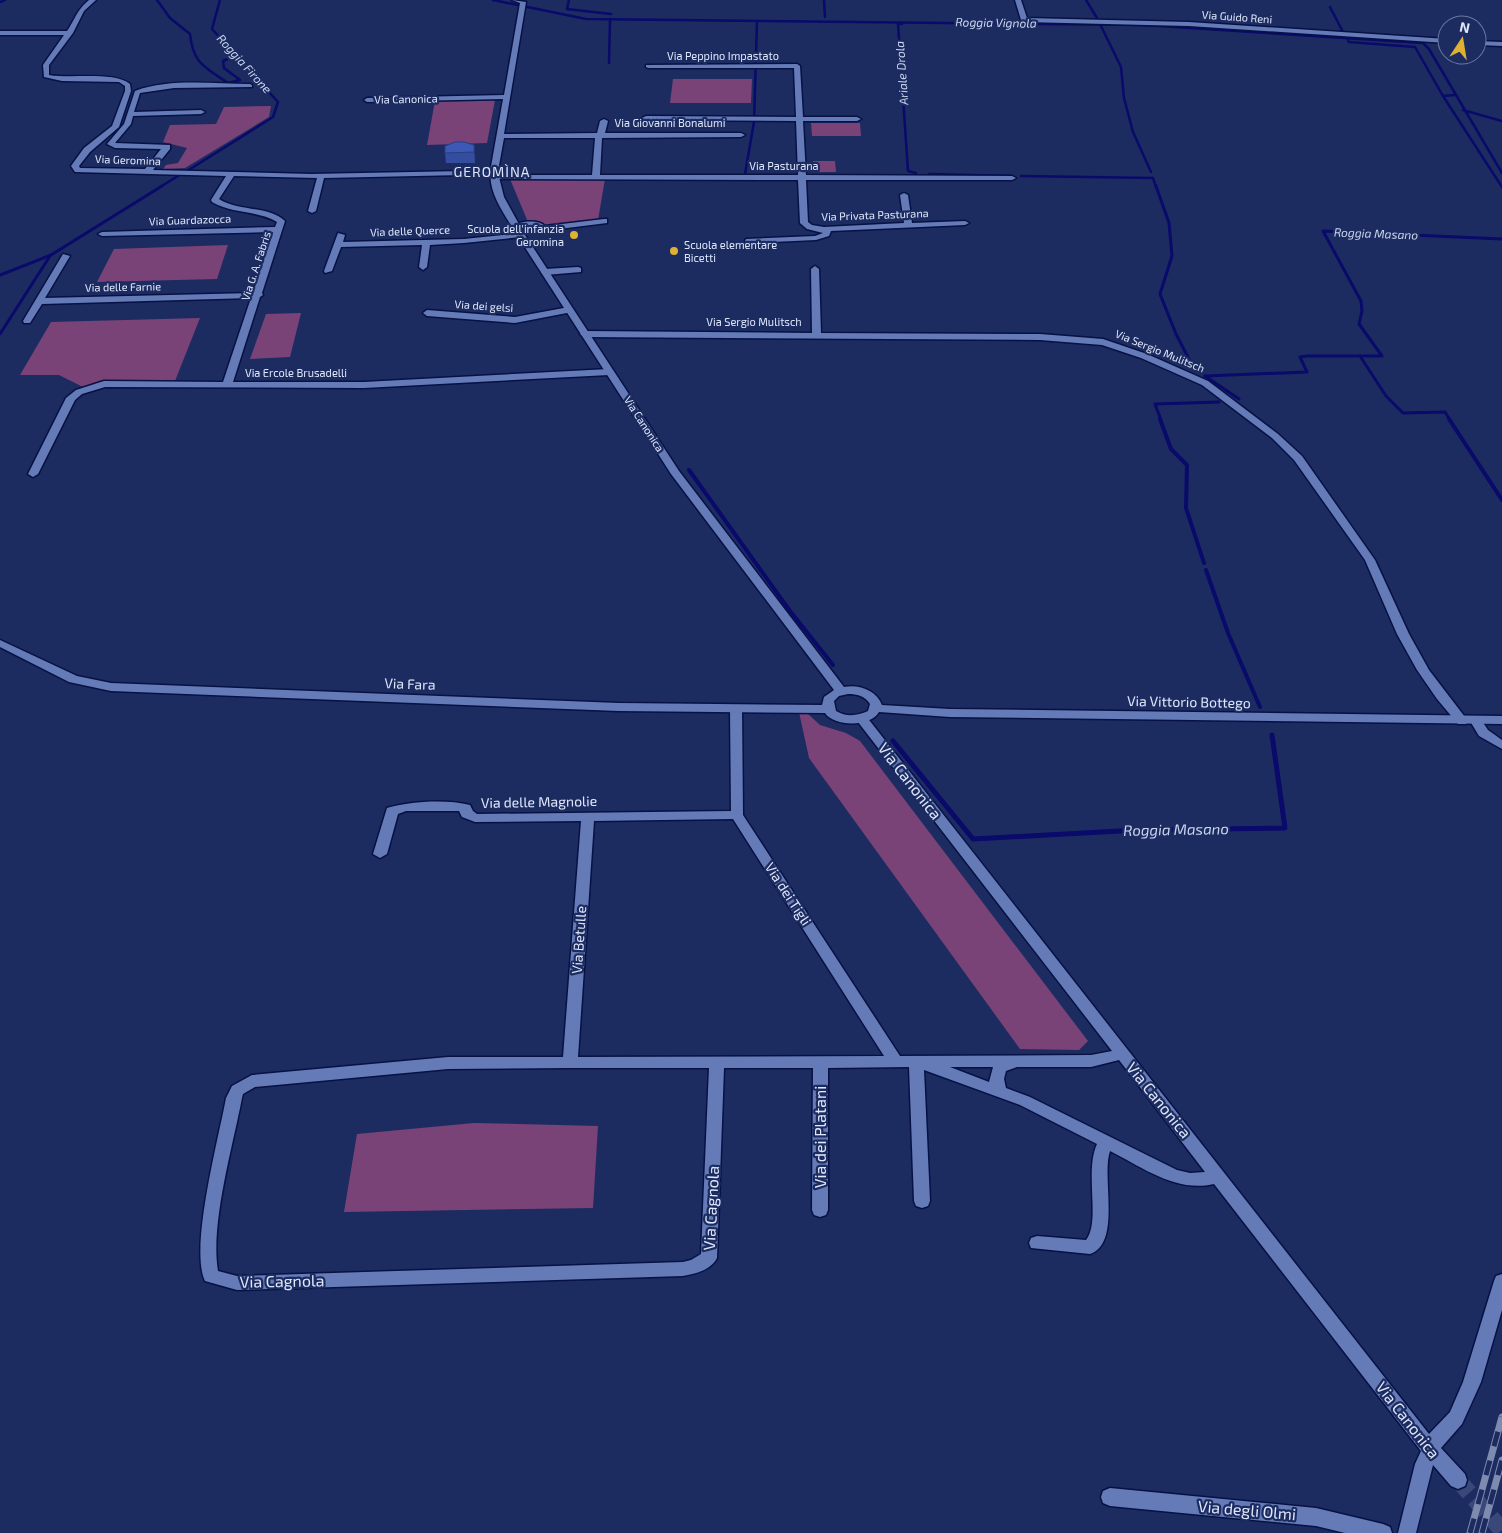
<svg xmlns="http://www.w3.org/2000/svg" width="1502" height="1533" font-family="'Exo 2',sans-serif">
<rect width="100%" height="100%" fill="#1c2c61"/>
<g fill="#794378">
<polygon points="673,79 752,79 751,103 670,103"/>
<polygon points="495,100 487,143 427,145 435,101"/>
<polygon points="271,106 269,117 185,168 163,169 166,165 178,163 187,148 163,142 170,125 216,124 224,107"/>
<polygon points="811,123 860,123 861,136 812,136"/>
<polygon points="813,161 835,161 836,172 814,172"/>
<polygon points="510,179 605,179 598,220 545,227 539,223 528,222"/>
<polygon points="228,245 217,279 97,282 114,249"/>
<polygon points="301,313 290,357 250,359 266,314"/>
<polygon points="200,318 175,381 117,380 83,387 59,375 20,375 51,322"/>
<polygon points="799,712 807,713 820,725 846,733 860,741 1088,1041 1079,1050 1020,1049 809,758"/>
<polygon points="474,1123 598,1126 593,1208 344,1212 357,1134"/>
</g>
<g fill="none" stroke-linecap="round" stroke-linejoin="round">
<g stroke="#090a6a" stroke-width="2.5">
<path d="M157,0l13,18 20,16c3,30 15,33 38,49l12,-3 -16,-12 -1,-7 12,-5"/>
<polyline points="493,0 586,19 1143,25 1423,43 1429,49 1502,173"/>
<polyline points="569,0 567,9 611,14"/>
<polyline points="824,0 825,17"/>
<polyline points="1086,0 1097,18"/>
<polyline points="0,2 5,0"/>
<polyline points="1330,7 1343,32"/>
<polyline points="902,24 898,24 908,171 916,173"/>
<polyline points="1101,26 1121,67 1124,98 1133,132 1151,172"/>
<polyline points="1347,38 1349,42 1415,47 1443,96"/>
<polyline points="609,63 610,19"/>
<polyline points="1455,95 1443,96 1502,187"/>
<polyline points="1463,110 1502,121"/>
<polyline points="187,171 273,117 278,102 212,29 220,0"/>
<polyline points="745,174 754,122 757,21"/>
<polyline points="929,174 1010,176"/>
<polyline points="1021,176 1153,178 1156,187"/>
<polyline points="160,187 178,176"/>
</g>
<g stroke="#090a6a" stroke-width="3">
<polyline points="1156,186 1169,223 1172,256 1160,294 1176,334 1193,367"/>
<polyline points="0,275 51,255 162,186"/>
<polyline points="0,334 50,256"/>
<polyline points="1360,356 1386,396 1403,413 1445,412 1450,420"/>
<polyline points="1205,376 1307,372 1300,357 1307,356 1382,356 1359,324 1362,311 1361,301 1323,231 1502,239"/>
<polyline points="1205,376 1239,399"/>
<polyline points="1161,420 1155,404 1219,402"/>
</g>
<g stroke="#090a6a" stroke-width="4">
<polyline points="1160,419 1171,449 1187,465 1186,508 1204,563"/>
<polyline points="1449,419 1502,500"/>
<polyline points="689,470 790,611 833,665"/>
<polyline points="1206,570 1228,633 1260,707"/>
</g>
<polyline stroke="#090a6a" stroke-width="5" points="893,741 973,839 1137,830 1285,828 1272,735"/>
<polyline stroke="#394878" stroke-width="17" stroke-dasharray="17 8" stroke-linecap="butt" points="1458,1480 1502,1530"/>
<g stroke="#071144" stroke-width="3">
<g id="street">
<path d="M89,0h7l-12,11 -11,22 -24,32v10c23,4 64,-4 81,9l1,7 -12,36 -29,25 -11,14 1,2 65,1 16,-20 -46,-1 -8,-4 17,-20 11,-33c35,-13 78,-7 115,-7l2,1v2l-78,1 -34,5 -6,19 67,-2 4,2 -4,2 -68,2 -2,8 -16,19 55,2v4l-17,21 158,4 152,-3 27,1 13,-73 -136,3 -3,-2 3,-2 137,-3 16,-92 -8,-3 14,2 -22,132 93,-1 3,-12 4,-2 4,2 -3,12h136l4,2 -4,2 -139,1 -2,37h198l-2,-54 -150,-1 -4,-2 4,-2 150,1 -2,-49h-146l-2,-1v-2l151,-1 3,2 3,51h54l4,2 -4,2h-54l3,54 206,1 4,2 -4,2h-206l2,42 4,3 12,2 80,-4 -4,-28 4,-2 4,2 4,28 53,-2 4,2 -4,2 -134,6 -2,5 -13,4 -67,3 -4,-2 1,-2 69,-3 8,-3 -16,-4 -7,-6 -2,-43 -304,-1 -4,-2 -27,-2 -139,3 -8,33 -4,2 -4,-2 9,-33 -83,-2 -15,23c20,13 48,6 66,22l-23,72 1,2 -3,2 -27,85h131l245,-13 5,3 -5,3 -245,13 -259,-1 -23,7 -7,6 -37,74 -5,3 -5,-3 38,-76 10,-8 28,-9 119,1 28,-84 -209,6 -12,19h-6l-1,-2 40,-67 7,2 -25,42 208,-5 20,-61 -171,4 -4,-2 4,-2 173,-5 2,-5c-20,-12 -45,-8 -65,-20l-1,-2 15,-24 -151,-4 -4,-6 13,-18 28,-22 13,-35v-5l-6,-4 -57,-1 -18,-4 -1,-12 21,-30h-64v-4h67c9,-13 9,-20 22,-31zM504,138h91l-3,37h-88l1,-4h-7z"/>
<polygon points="1015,0 1021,0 1027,18 1189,22 1447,39 1447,43 1189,26 1024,22 1021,20"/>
<polygon points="1477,41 1502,42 1502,46 1477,45"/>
<path d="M604,219h3v4l-64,8 -7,-4 -20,1 -4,-2c8,-5 26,-7 33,0z"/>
<polygon points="338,233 345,235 343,242 464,239 521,233 525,235 521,237 464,243 430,245 427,267 423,270 419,267 422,245 341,247 332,271 325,273 324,271"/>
<polygon points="815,266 819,269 821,333 1040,334 1103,339 1147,354 1208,381 1278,434 1302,456 1375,560 1409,634 1429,670 1468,721 1466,724 1458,724 1437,699 1417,670 1397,634 1365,560 1294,460 1272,438 1202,385 1141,358 1102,345 1040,340 584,337 580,334 584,331 812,333 811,269"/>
<polygon points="578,267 581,268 581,272 545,275 541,272 545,269"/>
<polygon points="569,307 572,308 572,312 515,323 427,316 423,313 427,310 515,317"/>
<path d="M736,705l6,4 1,106 157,241 191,-1 21,-4 -254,-329 -2,-3 2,-3h8l563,718 21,-22 13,-30 31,-101 2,-5 6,-2v36l-21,72 -19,42 -21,24 24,26 2,6 -2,6 -7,3 -7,-3 -18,-21 -17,68h-18l17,-69 6,-13 -207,-267c-38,9 -72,-17 -104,-33 -9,26 12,92 -20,103l-59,-6 -2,-5 2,-5 6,-2 49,4c15,-19 -2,-68 11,-96l-77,-39 -96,-35 6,131 -2,5 -6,2 -6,-2 -2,-5 -5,-134 -81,1v142l-2,5 -6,2 -6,-2 -2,-5 1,-142h-89l-7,190c-6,12 -22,16 -34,18l-446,14 -32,-9c-16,-33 14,-144 21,-183l6,-12 20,-11 196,-18h115l18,-236 -106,1 -13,-5 -3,-6h-53l-8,3 -11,40 -7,4 -7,-4 14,-46c23,-7 60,-9 83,-3l3,6 4,3 254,-3 -1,-102zM733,819l151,237 -306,1 16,-236zM1119,1060l86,112 -15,1 -13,-3 -147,-73 -24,-9 -2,-9 2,-8 11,-4h74zM950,1067h43l-4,15zM566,1068h143l-8,186 -10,6 -8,2 -446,14 -19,-5c-8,-47 15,-125 24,-173l1,-4 12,-7 193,-18z"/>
<polygon points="1476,717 1480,718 1488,730 1502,740 1502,749 1479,736 1470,721"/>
<polygon points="1110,1488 1316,1508 1383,1524 1390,1527 1392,1533 1345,1533 1316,1526 1110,1506 1103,1503 1101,1497 1103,1491"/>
</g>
</g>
<g stroke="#071144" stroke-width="3">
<path id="secondary" d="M491,171l7,2 6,24 21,38 154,236 165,216c15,-3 32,3 38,18l68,4 552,7v8l-552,-7 -71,-5c-8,15 -45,15 -54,1l-206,-2 -508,-20 -42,-9 -69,-35v-7l77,36 34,7 508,20 203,2 2,-8 10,-7 -163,-216 -154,-239c-10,-17 -30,-43 -26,-64zM848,694c9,0 17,2 22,10l-2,7c-11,5 -22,6 -32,0l-2,-10 5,-5z"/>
</g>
<use href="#street" fill="#647bb7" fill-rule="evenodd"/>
<use href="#secondary" fill="#647bb7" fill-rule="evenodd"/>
<g stroke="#7e8aae" stroke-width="7">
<g id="rail">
<polyline points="1470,1533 1502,1417"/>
<polyline points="1482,1533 1502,1460"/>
</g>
</g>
<use href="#rail" stroke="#1c2c61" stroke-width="5" stroke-dasharray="15" stroke-linecap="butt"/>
</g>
<polygon fill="#344d9e" points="474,145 475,163 446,163 445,153"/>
<polygon fill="#3c59b8" stroke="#2a3e81" points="455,142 464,142 474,145 474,152 445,153 445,146"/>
<g fill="#deb133" stroke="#1c2c61" stroke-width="2">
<circle cx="574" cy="235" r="5"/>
<circle cx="674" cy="251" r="5"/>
</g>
<g text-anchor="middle" stroke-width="4.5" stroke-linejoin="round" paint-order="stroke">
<g font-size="11" fill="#dfe7fb" stroke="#1c2c61">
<text transform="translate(1237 17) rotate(4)" y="4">Via Guido Reni</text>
<text x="723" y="60">Via Peppino Impastato</text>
<text transform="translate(406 99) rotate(-1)" y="4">Via Canonica</text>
<text x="670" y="127">Via Giovanni Bonalumi</text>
<text transform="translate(128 160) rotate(2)" y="4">Via Geromina</text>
<text x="784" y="170">Via Pasturana</text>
<text transform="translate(875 215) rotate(-2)" y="4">Via Privata Pasturana</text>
<text transform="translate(190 220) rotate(-2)" y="4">Via Guardazocca</text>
<text transform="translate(410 231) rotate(-2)" y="4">Via delle Querce</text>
<text transform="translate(256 266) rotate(-72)" y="4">Via G. A. Fabris</text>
<text transform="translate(123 287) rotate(-1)" y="4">Via delle Farnie</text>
<text transform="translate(484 306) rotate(4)" y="4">Via dei gelsi</text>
<text x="754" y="326">Via Sergio Mulitsch</text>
<text transform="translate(1160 351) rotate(22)" y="4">Via Sergio Mulitsch</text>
<text x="296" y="377">Via Ercole Brusadelli</text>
<text transform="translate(644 424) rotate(57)" y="4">Via Canonica</text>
</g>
<g font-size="11" fill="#dfe7fb" stroke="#1c2c61" text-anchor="end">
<text x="564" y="233">Scuola dell'infanzia<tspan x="564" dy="13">Geromina</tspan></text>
<text x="684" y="249" text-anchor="start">Scuola elementare<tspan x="684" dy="13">Bicetti</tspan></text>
</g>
<g font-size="12" font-style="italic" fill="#cad5ee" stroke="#1c2c61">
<text transform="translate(996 23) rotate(1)" y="4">Roggia Vignola</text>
<text transform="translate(244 64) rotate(48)" y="4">Roggia Firone</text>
<text transform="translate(902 73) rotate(-94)" y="4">Ariale Drola</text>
<text transform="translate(1376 234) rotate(2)" y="4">Roggia Masano</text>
</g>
<g font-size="14" letter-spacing="1" fill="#dfe7fb" stroke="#1c2c61">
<text x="492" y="177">GEROMÌNA</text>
</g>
<g font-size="14" fill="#dfe7fb" stroke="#1c2c61">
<text transform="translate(410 684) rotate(2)" y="5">Via Fara</text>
<text transform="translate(1189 702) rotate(1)" y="5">Via Vittorio Bottego</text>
<text transform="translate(539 802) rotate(-1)" y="5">Via delle Magnolie</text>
<text transform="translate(788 894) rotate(57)" y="5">Via dei Tigli</text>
<text transform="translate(579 940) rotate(-86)" y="5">Via Betulle</text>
</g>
<g font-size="15" font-style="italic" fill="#cad5ee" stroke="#1c2c61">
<text transform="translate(1176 830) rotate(-1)" y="5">Roggia Masano</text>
</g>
<g font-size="16" fill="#dfe7fb" stroke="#1c2c61">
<text transform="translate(910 781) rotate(52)" y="6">Via Canonica</text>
<text transform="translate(1159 1100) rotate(51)" y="6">Via Canonica</text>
<text transform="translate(820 1137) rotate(-90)" y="6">Via dei Platani</text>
<text transform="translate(711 1208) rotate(-87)" y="6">Via Cagnola</text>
<text transform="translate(282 1281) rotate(-1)" y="6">Via Cagnola</text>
<text transform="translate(1408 1420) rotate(52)" y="6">Via Canonica</text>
<text transform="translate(1247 1510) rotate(5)" y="6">Via degli Olmi</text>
</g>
</g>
<g transform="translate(1462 40) rotate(12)"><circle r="24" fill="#1c2c61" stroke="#6a779f"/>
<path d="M0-4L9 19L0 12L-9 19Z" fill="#deb133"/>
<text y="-8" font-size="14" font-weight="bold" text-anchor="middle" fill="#dfe7fb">N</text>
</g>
</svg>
